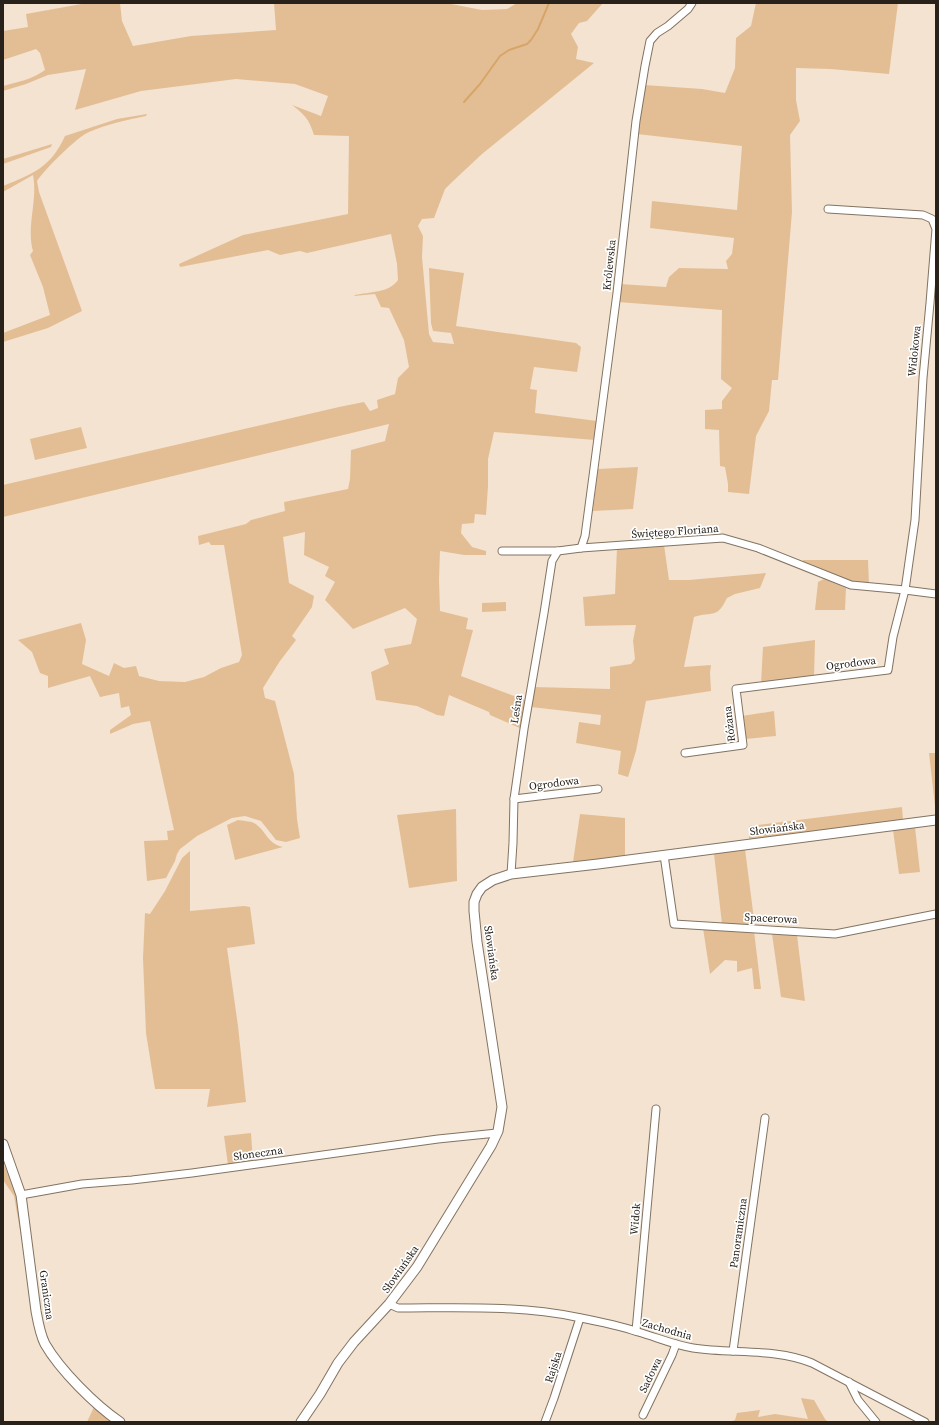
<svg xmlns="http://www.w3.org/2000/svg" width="939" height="1425" font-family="'Source Serif 4',serif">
<rect width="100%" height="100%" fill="#f4e3d0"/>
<g fill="#e3be95">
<path d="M87,3h33l2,18 11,25 58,-10 85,-6 -2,-27h172l36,7 25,-1 10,-6h86l-16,18 -8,2 -8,11 7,13 -2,12 18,4 -112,91 -31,29 -6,6 -11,29 -12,1 -4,7 5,10 -1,21 7,77 4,8 21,2 -3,-11 -18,-2 -2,-8 -2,-55 35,5 -8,53 120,17 5,4 -4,25 -43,-5 -4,22 7,1 -2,23 62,8 -2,19 -101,-8 -6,27v27l-2,29 -11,-1 -1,9 -12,1 -1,9 11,14 14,4v4h-22l-24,-4 -1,29 1,31 28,7 -2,11 7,1 -12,46 64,24 -3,29 -32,-14 -1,-3 -40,-17 -5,21 -7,-1 -20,-9 -41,-6 -5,-28 18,-8 -5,-15 27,-5 6,-25 -12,-11 -52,21 -28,-29 10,-18 -10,-6 4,-9 -25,-12 1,-23 -22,5 6,46 25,13 -2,11 -20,29 4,4 -16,21 -17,27 2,10 10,3 19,73 3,45 3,19 -14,4 -10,-2 -15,-19 -16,-5 -13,2 -35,18 -17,13 -3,5 -2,7 -9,17 -19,3 -3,-40 24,-1 -1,-9 7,-1 -24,-109 -17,3 -23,10v-4l21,-15 -2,-9 -8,2 -2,-15 -19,4 -10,-21 -42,12v-12l-8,-3 -8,-21 -14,-12 63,-17 5,17 -4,24 27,12 5,-13 10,5 12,-2 3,10 20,5 26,1 19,-5 17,-9 18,-6 3,-7 -18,-110h-13l-2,-3 -10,3 -1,-9 48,-12 5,-4 34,-9 -1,-9 64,-13 2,-10 1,-29 34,-9 4,-17 -386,93v-32l336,-78 25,-5 6,9 8,-3 -1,-8 18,-6 3,-16 11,-11 -5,-27 -15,-32 -8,-1 -6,-13 -21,2 1,-1c14,-3 34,-2 43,-15l-1,-16 -6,-30 -84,19 -7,-2 -20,4 -12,-5 -88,17 -1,-3 64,-29 105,-21 1,-78 -35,-1c-5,-16 -9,-20 -22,-30l29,11 7,-20 -33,-12 -59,-5 -95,12 -66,19 11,-41 -38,6 -22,9 -23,7v-5c15,-4 30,-7 42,-16l-5,-17 -4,-4 -33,11v-29l25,-4 -2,-13z"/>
<polygon points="756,3 898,3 889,74 830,69 796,68 796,100 800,121 790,135 792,212 778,380 772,380 769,411 756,436 749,494 728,492 728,484 725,467 720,466 719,430 705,429 705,410 722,409 722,401 732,388 721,379 722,310 618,302 620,284 666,287 669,277 679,268 728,269 726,261 732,254 734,238 650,228 652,201 737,210 742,146 637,134 644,85 702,89 725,93 735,68 736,38 751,26"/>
<path d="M147,114l-1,2c-19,4 -39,8 -57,16 -12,5 -44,37 -52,49l2,11 43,119 -34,17 -45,14v-9l47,-18 -7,-28 -13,-32 3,-4c-7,-25 5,-50 0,-76l-30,17v-6c30,-12 48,-19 62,-50l52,-17z"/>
<polygon points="52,144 51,147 3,164 3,159"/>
<polygon points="81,427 87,448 35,460 30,439"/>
<polygon points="638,467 633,509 593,511 598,469"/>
<path d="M664,545l5,35h20l77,-7 -6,15 -25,6 -8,4c-10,21 -14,13 -33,19l-10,50 27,-2 -1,8 1,18 -65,10 -10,50 -8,26 -10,-3 3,-23 -45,-8 3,-21 21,3 1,-10 -70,-8 3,-20 76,2v-22l21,-3 4,-5 -2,-18 3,-16 -51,1 -2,-29 32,-3 2,-46z"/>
<polygon points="803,560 868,560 869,585 851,582 802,564"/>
<polygon points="824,579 846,588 845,610 815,610 818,582"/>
<polygon points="506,602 506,611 482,612 482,603"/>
<polygon points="815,640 814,677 761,683 763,647"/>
<polygon points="774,711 776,736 745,739 742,716"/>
<polygon points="929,753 936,753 936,815"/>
<polygon points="902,807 903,820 749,840 749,826"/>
<polygon points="456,809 457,881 409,888 397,815"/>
<polygon points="580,814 625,818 625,857 573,862"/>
<path d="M238,820c5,1 12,1 16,3 13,8 12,20 29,24l-48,13 -8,-35z"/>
<polygon points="915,827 920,872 899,874 893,830"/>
<polygon points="745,849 755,927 722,924 714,854"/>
<polygon points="190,851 190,911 244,906 250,907 255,944 227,948 238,1026 246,1102 207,1107 210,1089 155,1089 146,1033 143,958 145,913 150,914 165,891 182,858"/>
<polygon points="703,928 754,931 761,989 754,989 752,968 737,972 737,961 725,960 710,974"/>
<polygon points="772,934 797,935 805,1001 781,997"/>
<polygon points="251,1133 253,1162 228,1165 224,1136"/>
<polygon points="3,1163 17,1194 28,1276 14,1196 3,1180"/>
<polygon points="801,1398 814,1400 825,1419 828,1422 730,1422 735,1420 737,1413 760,1410 758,1417 775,1414 808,1419"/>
<polygon points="94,1407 112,1422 87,1422"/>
</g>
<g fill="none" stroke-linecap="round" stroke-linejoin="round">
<polyline stroke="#d8a568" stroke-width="2" points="464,102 480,84 500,56 509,50 527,44 531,40 538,29 549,3"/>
<g stroke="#827362" stroke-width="9">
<g id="street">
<polyline points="581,548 585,536 593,476 617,293 636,121 645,66 650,41 657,33 668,26 688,9 692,3"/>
<polyline points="502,551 558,551 581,548 723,538 758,548 851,585 905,590 936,594"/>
<polyline points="685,753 743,745 736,689 888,670 893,637 905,590 915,520 923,378 930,303 936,229 932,219 923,215 828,209"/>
<polyline points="514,799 598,789"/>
<polyline points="664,855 674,924 835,934 936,914"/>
<polyline points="511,874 513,843 514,799 524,729 544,613 552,561 558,551"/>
<polyline points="21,1195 82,1184 132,1180 192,1173 438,1139 497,1133"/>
<path d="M389,1304l9,4c59,0 120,-3 178,9 21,4 42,8 62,15 18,5 36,13 55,16 39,6 82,0 119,15l113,59"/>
<polyline points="636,1331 656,1109"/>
<polyline points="733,1351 765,1118"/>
<polyline points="849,1382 858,1400 876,1422"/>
<polyline points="643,1415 672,1355 676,1344"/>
<polyline points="545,1422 554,1398 580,1318"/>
</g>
</g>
<g stroke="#827362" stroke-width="11">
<g id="secondary">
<path d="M3,1144l18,51 15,116c2,11 4,23 9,33 15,26 50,61 75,78"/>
<polyline points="301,1422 320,1394 338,1363 354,1342 389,1304 417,1267 491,1146 498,1131 502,1107 477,942 474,911 474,902 477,894 482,887 493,880 511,874 598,864 936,820"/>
</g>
</g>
<use href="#street" stroke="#fff" stroke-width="7"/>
<use href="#secondary" stroke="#fff" stroke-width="9"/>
</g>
<g text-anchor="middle" stroke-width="3.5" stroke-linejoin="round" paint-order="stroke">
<g font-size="11" fill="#28221b" stroke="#fff">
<text transform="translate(609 265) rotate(-84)" y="4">Królewska</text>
<text transform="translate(914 351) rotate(-84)" y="4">Widokowa</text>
<text transform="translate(675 531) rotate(-4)" y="4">Świętego Floriana</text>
<text transform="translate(851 663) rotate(-7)" y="4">Ogrodowa</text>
<text transform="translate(516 709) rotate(-81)" y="4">Leśna</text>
<text transform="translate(729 724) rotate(-97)" y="4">Różana</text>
<text transform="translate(554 783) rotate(-7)" y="4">Ogrodowa</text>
<text transform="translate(777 828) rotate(-7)" y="4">Słowiańska</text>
<text transform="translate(771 918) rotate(3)" y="4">Spacerowa</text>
<text transform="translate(492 953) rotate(82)" y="4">Słowiańska</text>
<text transform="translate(258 1153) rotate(-8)" y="4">Słoneczna</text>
<text transform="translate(635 1219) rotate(-85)" y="4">Widok</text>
<text transform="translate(738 1233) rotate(-82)" y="4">Panoramiczna</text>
<text transform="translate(400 1269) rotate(-55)" y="4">Słowiańska</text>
<text transform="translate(47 1295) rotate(82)" y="4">Graniczna</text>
<text transform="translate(667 1329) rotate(16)" y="4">Zachodnia</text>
<text transform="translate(553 1367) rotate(-72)" y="4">Rajska</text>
<text transform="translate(650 1375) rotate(-64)" y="4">Sadowa</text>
</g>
</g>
<rect width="939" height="1425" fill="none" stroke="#28221b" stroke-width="8"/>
</svg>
